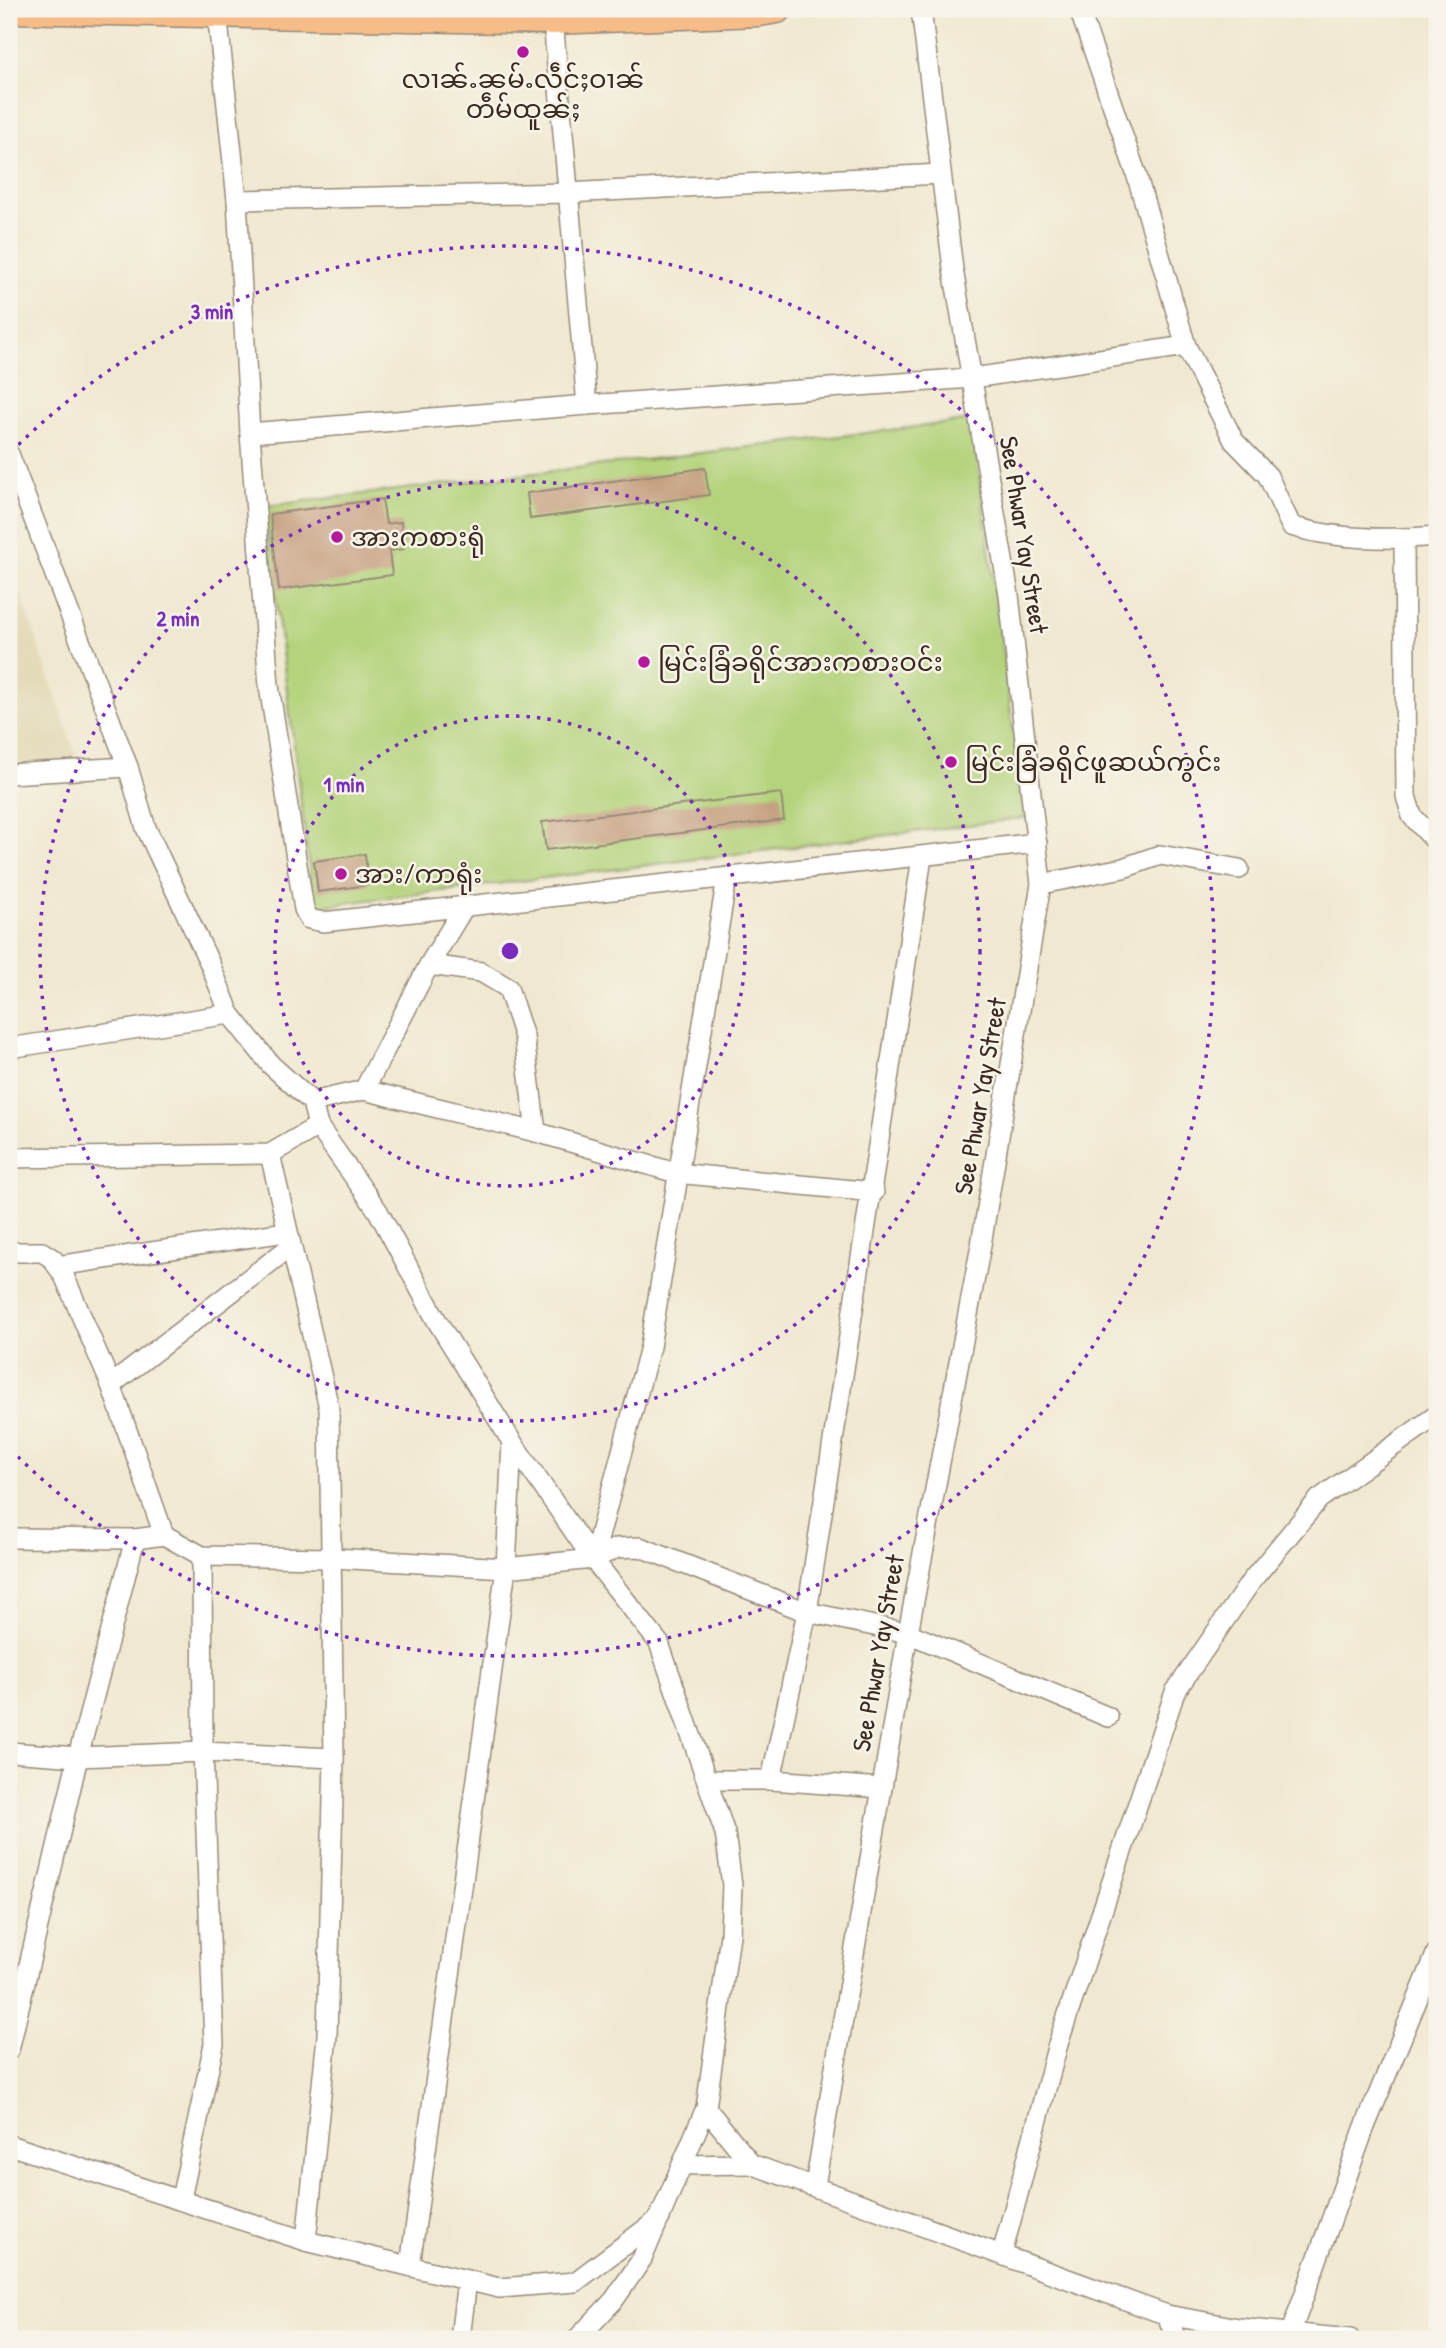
<svg xmlns="http://www.w3.org/2000/svg" width="1446" height="2348" font-family="'Patrick Hand','Noto Sans Myanmar',sans-serif">
<rect width="100%" height="100%" fill="#f7f3e8"/>
<filter id="ink" filterUnits="userSpaceOnUse"><feTurbulence type="fractalNoise" baseFrequency=".0143" numOctaves="2"/><feDisplacementMap in="SourceGraphic" scale="14" xChannelSelector="R" yChannelSelector="G"/><feConvolveMatrix kernelMatrix="1 2 1 2 8 2 1 2 1" color-interpolation-filters="sRGB"/></filter>
<filter id="wash" filterUnits="userSpaceOnUse"><feTurbulence type="fractalNoise" baseFrequency=".00686" numOctaves="4" result="noise"/><feDisplacementMap in="SourceGraphic" scale="28" xChannelSelector="R" yChannelSelector="G"/><feGaussianBlur stdDeviation="1.57" result="paint"/><feColorMatrix in="noise" values="0 0 0 0 0 0 0 0 0 0 0 0 0 0 0 0 0 1.4 0 .05"/><feComposite in="paint" operator="in"/></filter>
<g filter="url(#wash)">
<rect width="100%" height="100%" fill="#f0e9d1"/>
<polygon fill="#e4dbba" points="9,560 80,767 9,770"/>
<polygon fill="#b4d37b" stroke="#787e4c" stroke-width="2" points="972,420 1025,818 314,907 264,506"/>
<g id="blocks">
<g fill="#c6a081">
<polygon points="705,468 709,495 530,519 527,493"/>
<polygon points="382,499 386,524 401,522 404,549 389,551 392,575 279,590 270,514"/>
<polygon points="781,793 784,820 546,850 542,822"/>
<polygon points="365,854 368,885 318,892 314,861"/>
</g>
</g>
</g>
<g filter="url(#ink)">
<use href="#blocks" fill-opacity="0" stroke="#968a78" stroke-width="2"/>
<g fill="none" stroke-linecap="round" stroke-linejoin="round">
<g stroke="#968a78" stroke-width="22">
<g id="minor">
<path d="M1079,9l57,164 50,173 48,95 34,35 23,50c46,14 99,14 146,10"/>
<polyline points="217,12 237,200 250,433 269,686 304,909 309,919 323,922 1037,843"/>
<polyline points="553,20 587,405"/>
<polyline points="237,200 567,193 941,174"/>
<polyline points="250,433 587,405 973,378 1186,346"/>
<polyline points="9,454 128,767 146,828 210,964 230,1014 271,1065 312,1102 318,1126 378,1211 437,1321 512,1442 593,1559 659,1643 725,1833 732,1885 730,1935 706,2108 642,2259 614,2300 577,2339"/>
<polyline points="1404,539 1406,796 1412,816 1437,843"/>
<polyline points="9,774 128,767"/>
<polyline points="1041,884 1123,868 1160,855 1239,869"/>
<polyline points="429,965 481,972 508,988 524,1037 536,1132"/>
<polyline points="9,1048 230,1014"/>
<polyline points="364,1090 429,965 464,907"/>
<polyline points="312,1102 364,1090 536,1132 676,1173 874,1192"/>
<polyline points="270,1154 329,1408 334,1758 327,2036 306,2241"/>
<polyline points="9,1158 270,1154 318,1126"/>
<polyline points="9,1252 42,1252 53,1259 65,1278 111,1385 164,1535"/>
<polyline points="57,1266 286,1232"/>
<polyline points="111,1385 290,1247"/>
<polyline points="9,1538 135,1539 164,1535 202,1556 334,1558 506,1568 593,1559 617,1548 640,1547 807,1612 908,1633 1108,1717"/>
<polyline points="593,1559 650,1347 727,877"/>
<polyline points="9,1752 78,1757 203,1752 334,1758"/>
<polyline points="707,1780 771,1780 882,1788"/>
<polyline points="771,1780 807,1612 922,857"/>
<polyline points="9,2050 78,1757 135,1539"/>
<polyline points="706,2108 751,2164 1167,2315 1239,2328 1350,2339"/>
<polyline points="9,2145 306,2241 499,2288 575,2282 660,2218"/>
<polyline points="682,2165 751,2164"/>
<polyline points="815,2186 908,1633 981,1245 1041,884 1009,595 953,269 921,9"/>
<polyline points="181,2199 214,2044 203,1752 202,1556"/>
<polyline points="1002,2254 1058,2044 1175,1692 1252,1580 1319,1499 1437,1415"/>
<polyline points="410,2266 506,1568 512,1442"/>
<polyline points="1167,2315 1176,2339"/>
<polyline points="1291,2332 1364,2129 1437,1952"/>
<polyline points="460,2339 467,2280"/>
</g>
</g>
<g stroke="#968a78" stroke-width="31">
<polyline id="highway" points="9,9 553,20 759,12 777,9"/>
</g>
<use href="#minor" stroke="#fff" stroke-width="19"/>
<use href="#highway" stroke="#f7bd88" stroke-width="28"/>
</g>
</g>
<g fill="none" stroke="#7b2cbf" stroke-width="3.5" stroke-dasharray="3.5 7">
<circle cx="510" cy="951" r="235"/>
<circle cx="510" cy="951" r="470"/>
<path d="M11 452A705 705 0 1 1 11 1450"/>
</g>
<g fill="#b5179e" stroke="#f7f3e8" stroke-width="2.5">
<circle cx="523" cy="52" r="7"/>
<circle cx="337" cy="537" r="7"/>
<circle cx="644" cy="662" r="7"/>
<circle cx="951" cy="762" r="7"/>
<circle cx="341" cy="874" r="7"/>
</g>
<g text-anchor="middle" stroke-width="5" stroke-linejoin="round" paint-order="stroke">
<g font-size="26" fill="#3b2a1e" stroke="#f7f3e8" text-anchor="start">
<text x="523" y="88" text-anchor="middle">လၢၼ်ႉၼမ်ႉလဵင်ႈဝၢၼ်<tspan x="523" dy="30">တဵမ်ထူၼ်ႈ</tspan></text>
<text x="351" y="546">အားကစားရုံ</text>
<text x="658" y="671">မြင်းခြံခရိုင်အားကစားဝင်း</text>
<text x="965" y="771">မြင်းခြံခရိုင်ဖူဆယ်ကွင်း</text>
<text x="355" y="883">အား/ကာရုံး</text>
</g>
<g font-size="26" fill="#3b2a1e" stroke="#f7f3e8">
<text transform="translate(1024 535) rotate(81)" y="9">See Phwar Yay Street</text>
<text transform="translate(980 1096) rotate(-80)" y="9">See Phwar Yay Street</text>
<text transform="translate(878 1653) rotate(-80)" y="9">See Phwar Yay Street</text>
</g>
</g>
<circle cx="510" cy="951" r="10" fill="#7b2cbf" stroke="#f7f3e8" stroke-width="3.5"/>
<g font-size="21" text-anchor="middle" font-weight="bold" fill="#7b2cbf" stroke="#f7f3e8" stroke-width="5" stroke-linejoin="round" paint-order="stroke">
<text x="212" y="319">3 min</text>
<text x="178" y="626">2 min</text>
<text x="344" y="792">1 min</text>
</g>
<rect width="1446" height="2348" fill="none" stroke="#f7f3e8" stroke-width="35"/>
</svg>
